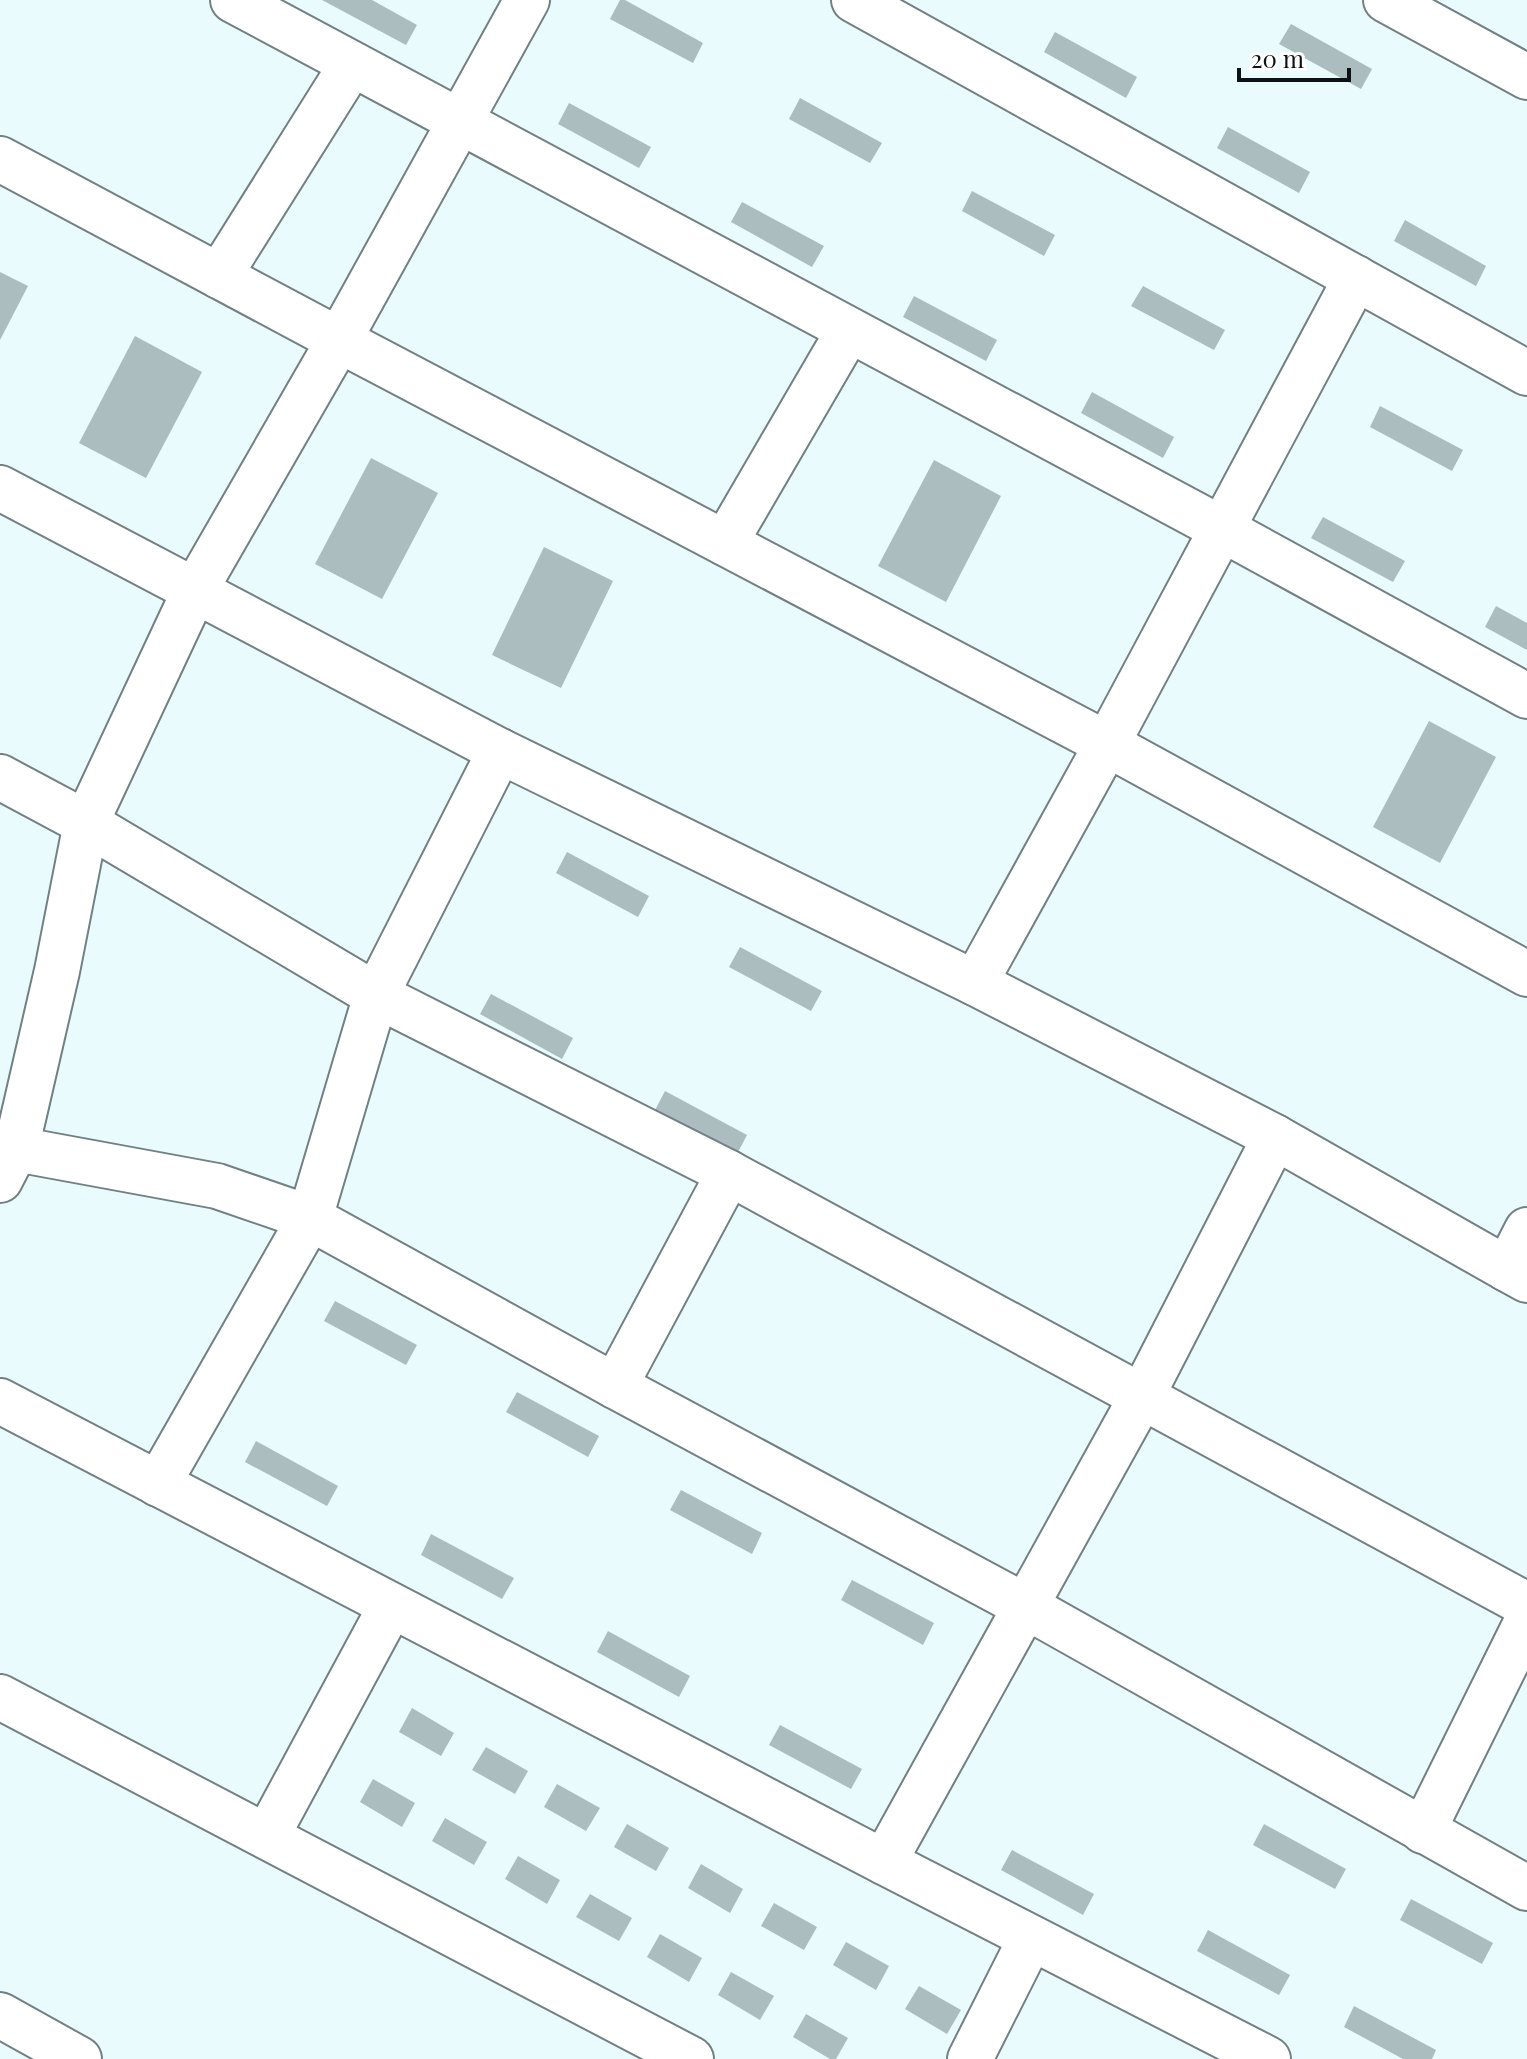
<svg xmlns="http://www.w3.org/2000/svg" width="1527" height="2059" font-family="'Playfair Display',serif">
<rect width="100%" height="100%" fill="#e9fbfd"/>
<g fill="#acbdbf">
<polygon points="322,0 372,0 417,25 406,45"/>
<polygon points="620,0 625,0 703,43 693,63 610,19"/>
<polygon points="1291,24 1372,69 1361,89 1279,44"/>
<polygon points="1055,32 1137,77 1126,98 1044,52"/>
<polygon points="800,98 882,143 870,163 789,119"/>
<polygon points="569,103 651,147 639,168 558,124"/>
<polygon points="1228,127 1310,172 1299,193 1217,148"/>
<polygon points="972,191 1055,235 1044,256 962,211"/>
<polygon points="742,202 824,246 812,267 731,222"/>
<polygon points="1405,220 1486,266 1476,286 1394,241"/>
<polygon points="0,272 28,286 0,340"/>
<polygon points="1143,286 1225,330 1214,350 1131,306"/>
<polygon points="914,296 997,340 986,361 903,317"/>
<polygon points="135,336 202,372 146,478 79,443"/>
<polygon points="1092,392 1174,437 1163,458 1081,413"/>
<polygon points="1380,406 1463,450 1452,471 1370,427"/>
<polygon points="371,458 438,493 382,599 315,564"/>
<polygon points="934,460 1001,496 946,602 878,566"/>
<polygon points="1323,517 1405,561 1393,582 1311,538"/>
<polygon points="544,547 613,581 561,688 492,655"/>
<polygon points="1496,606 1527,623 1527,650 1485,627"/>
<polygon points="1429,721 1496,757 1440,863 1373,827"/>
<polygon points="567,852 649,896 638,917 556,873"/>
<polygon points="740,947 822,991 811,1011 729,967"/>
<polygon points="491,994 573,1038 562,1059 480,1014"/>
<polygon points="665,1091 747,1135 736,1156 654,1112"/>
<polygon points="335,1301 417,1345 406,1365 324,1321"/>
<polygon points="517,1392 599,1436 588,1457 506,1412"/>
<polygon points="256,1441 338,1486 327,1506 245,1462"/>
<polygon points="681,1490 762,1533 752,1554 670,1510"/>
<polygon points="431,1534 514,1578 502,1599 421,1555"/>
<polygon points="852,1580 934,1623 923,1645 841,1600"/>
<polygon points="608,1631 690,1676 679,1697 597,1652"/>
<polygon points="412,1708 454,1733 441,1756 399,1732"/>
<polygon points="780,1725 862,1769 851,1789 769,1745"/>
<polygon points="486,1747 528,1771 515,1794 472,1770"/>
<polygon points="373,1779 415,1803 402,1827 360,1802"/>
<polygon points="557,1784 600,1808 586,1831 544,1807"/>
<polygon points="445,1818 487,1842 474,1865 432,1841"/>
<polygon points="627,1824 669,1848 656,1871 614,1847"/>
<polygon points="1264,1824 1346,1869 1335,1889 1253,1845"/>
<polygon points="1012,1850 1094,1894 1083,1915 1001,1870"/>
<polygon points="518,1856 560,1880 547,1904 505,1879"/>
<polygon points="701,1864 743,1889 730,1913 688,1888"/>
<polygon points="590,1894 632,1918 619,1941 576,1917"/>
<polygon points="1411,1899 1493,1943 1482,1964 1400,1920"/>
<polygon points="774,1903 817,1927 804,1950 761,1926"/>
<polygon points="1208,1930 1290,1975 1279,1995 1197,1951"/>
<polygon points="660,1934 702,1958 689,1982 647,1957"/>
<polygon points="846,1942 889,1966 876,1990 833,1965"/>
<polygon points="731,1972 774,1996 760,2020 718,1995"/>
<polygon points="919,1986 961,2010 947,2034 905,2009"/>
<polygon points="1354,2006 1436,2050 1432,2059 1403,2059 1344,2027"/>
<polygon points="806,2014 848,2038 836,2059 830,2059 793,2037"/>
</g>
<g fill="none" stroke-linecap="round" stroke-linejoin="round">
<g stroke="#718082" stroke-width="48">
<g id="minor">
<polyline points="233,0 1222,529 1527,696"/>
<polyline points="854,0 1527,373"/>
<polyline points="1386,0 1527,77"/>
<polyline points="0,159 339,340 1107,744 1527,974"/>
<polyline points="219,276 352,64"/>
<polyline points="0,488 500,751 975,983 1275,1137 1507,1269"/>
<polyline points="725,543 849,330"/>
<polyline points="0,777 86,823 376,995 729,1173 1527,1605"/>
<polyline points="975,983 1107,744 1356,278"/>
<polyline points="0,1149 16,1149 217,1186 310,1218 615,1386 1027,1607 1527,1888"/>
<polyline points="0,1180 16,1149 57,971 86,823 194,592 339,340 527,0"/>
<polyline points="1527,1230 1507,1269 1527,1280"/>
<polyline points="615,1386 729,1173"/>
<polyline points="0,1401 884,1862 1268,2059"/>
<polyline points="158,1484 310,1218 376,995 500,751"/>
<polyline points="0,1697 691,2059"/>
<polyline points="1423,1831 1527,1621"/>
<polyline points="267,1836 391,1606"/>
<polyline points="884,1862 1141,1398 1275,1137"/>
<polyline points="0,2015 79,2059"/>
<polyline points="970,2059 1031,1938"/>
</g>
</g>
<use href="#minor" stroke="#fff" stroke-width="44"/>
</g>
<path d="M1239 68v12h110v-12" fill="none" stroke="#0c1213" stroke-width="4"/>
<text x="1251" y="68" font-size="24" fill="#0c1213" stroke="#ffffff" stroke-width="6" paint-order="stroke">20 m</text>
</svg>
